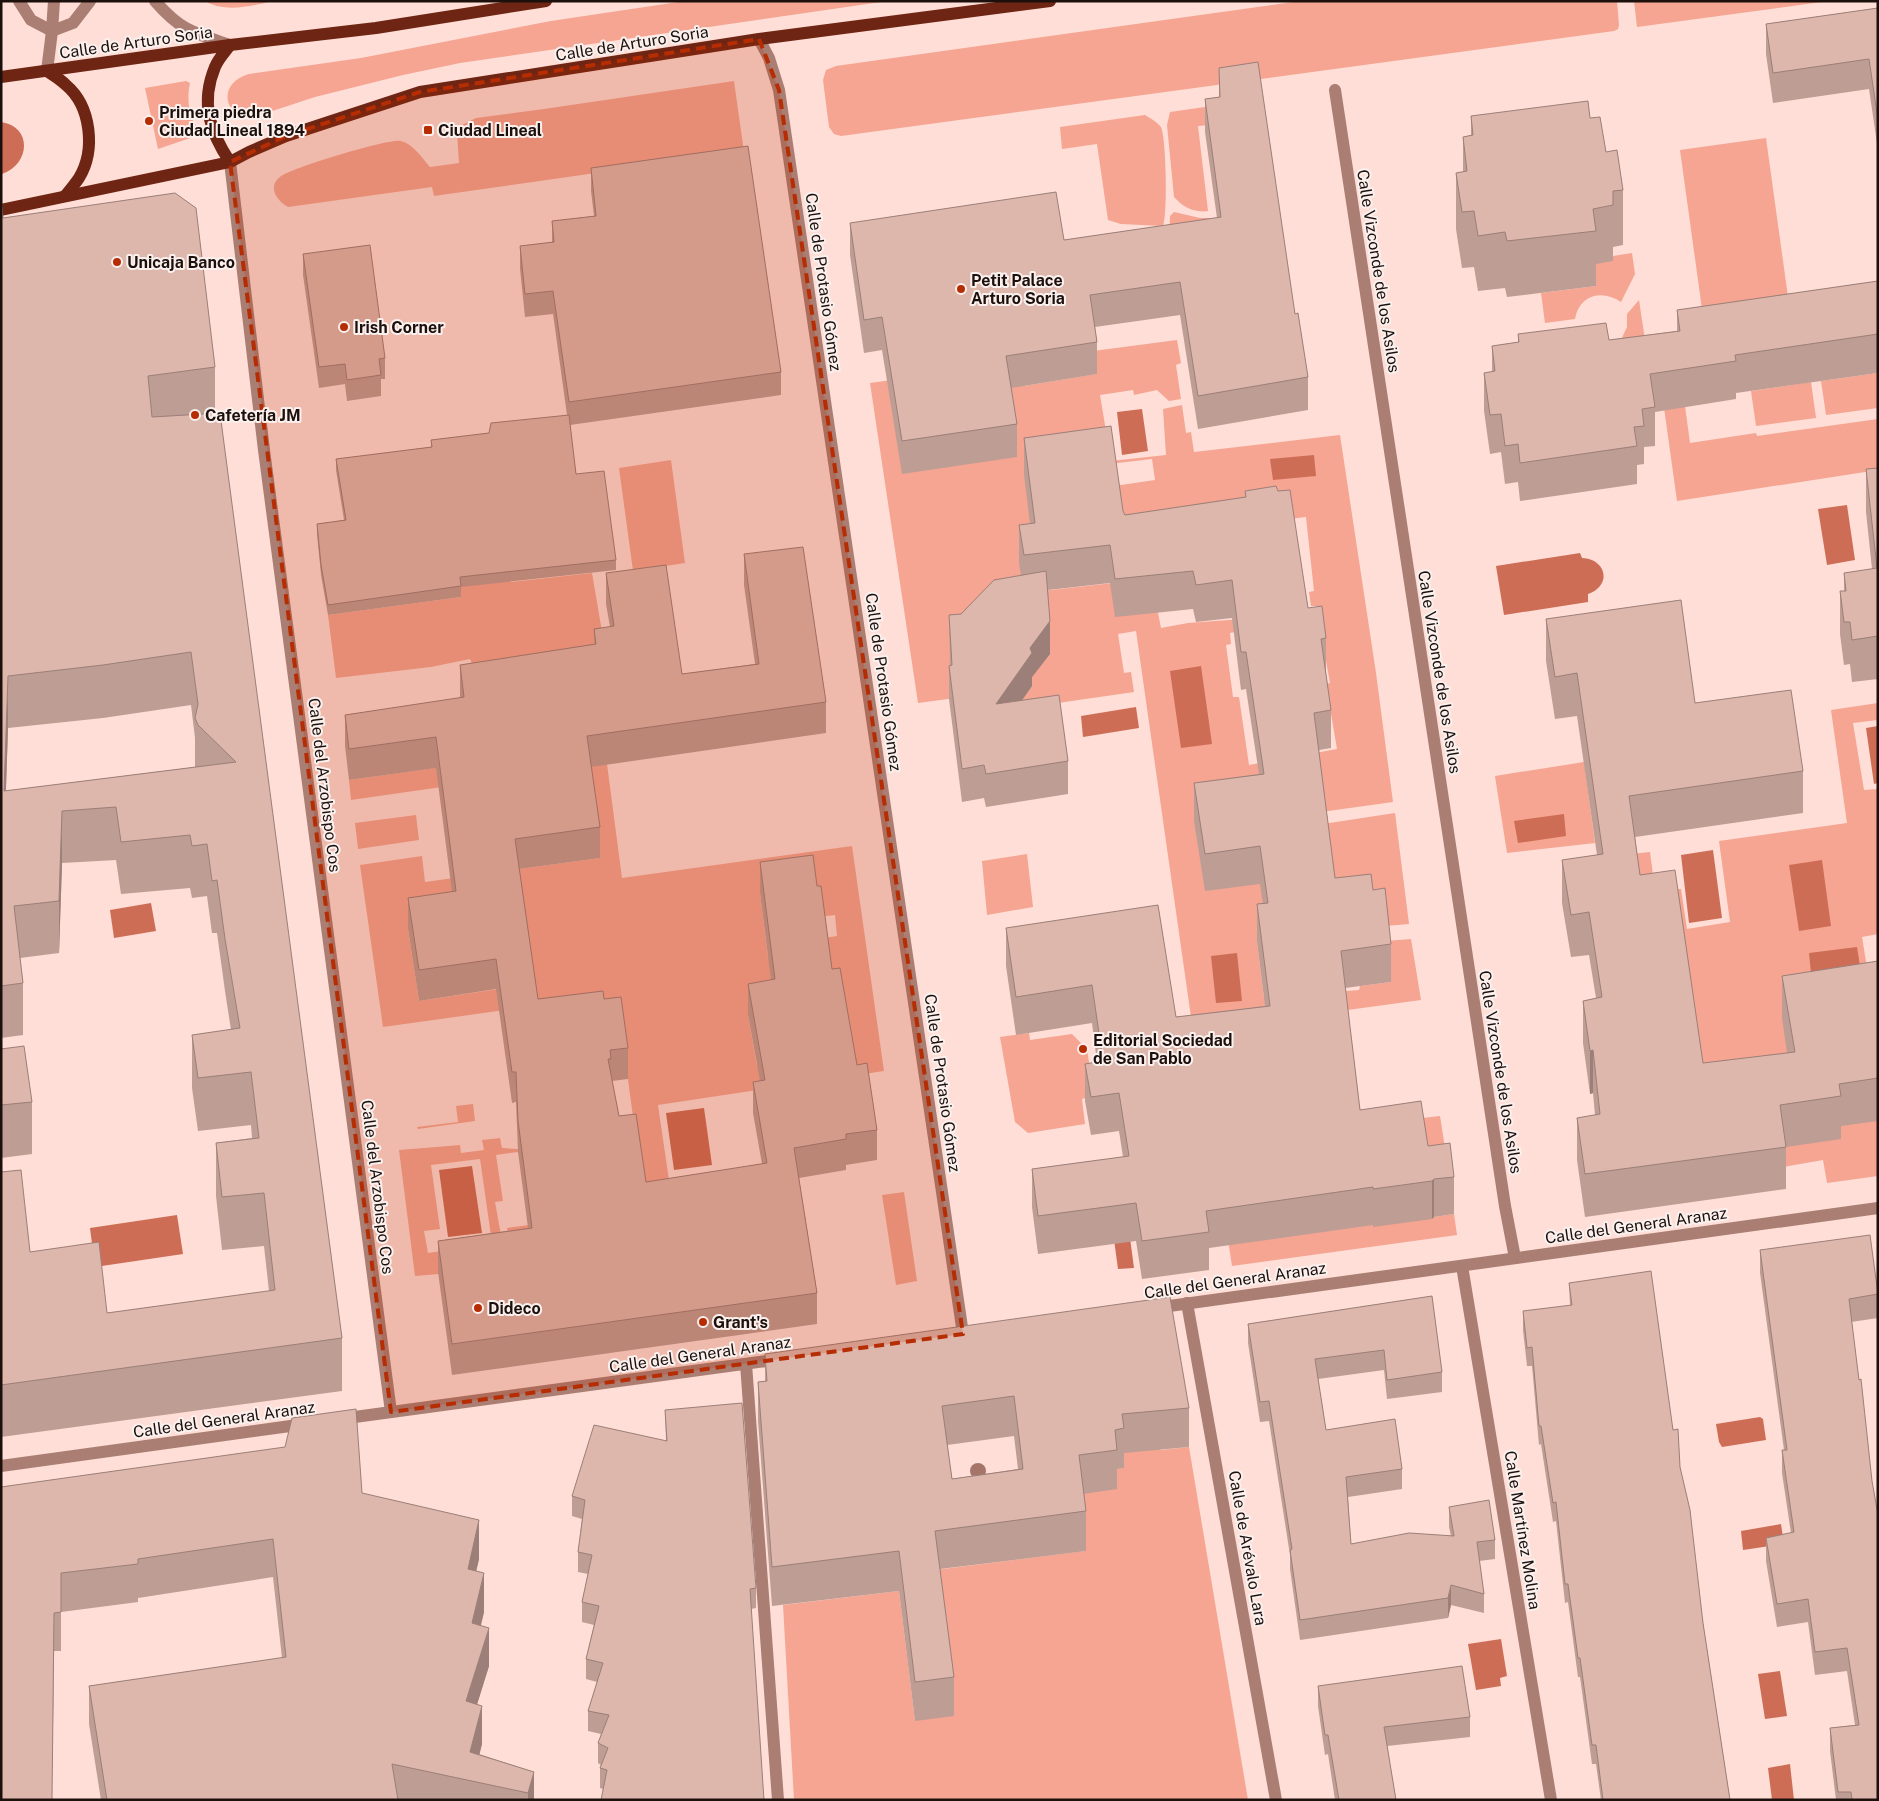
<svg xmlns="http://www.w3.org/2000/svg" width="1879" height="1801" font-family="'Public Sans',sans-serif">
<rect width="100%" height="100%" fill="#feded6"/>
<g fill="#f5a591" fill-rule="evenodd">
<path d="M205,1h68c-22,5 -48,12 -68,0z"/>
<path d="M685,1h203l-428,62 -57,12 -88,22 -64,21c-30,-3 -32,-36 -2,-44l112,-16 190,-37z"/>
<polygon points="1301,1 1617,1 1619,25 1618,29 1614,31 841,136 834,134 829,127 823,80 826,70 836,66"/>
<polygon points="1634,1 1829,1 1637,27"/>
<path d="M186,81l4,2c-3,12 -2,31 5,41 3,4 6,4 7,10l-44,15 -13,-61z"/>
<path d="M734,81l10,71 -310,44 -2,-9 -144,20c-11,-6 -21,-20 -8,-30 10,-9 110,-39 121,-36 12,3 21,17 29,26l29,-4 -2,-30 5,-8 14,-7 68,-9z"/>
<path d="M1219,105l3,19 -24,2 10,85c-14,2 -25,-4 -34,-14l-7,-72 3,-13z"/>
<path d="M1145,115c5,3 12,7 16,12 5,10 7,87 2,99l-42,-2 -13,-4 -11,-76 -35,5 -2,-22z"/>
<polygon points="1766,138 1788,297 1702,309 1680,150"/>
<polygon points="1174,212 1200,218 1209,218 1215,243 1169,238 1170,216"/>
<path d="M1632,253l3,21 -14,28c-19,-13 -42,-7 -46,17l-30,4 -4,-30 55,-7 -3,-22 20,-8z"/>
<polygon points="1639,300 1648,360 1621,340 1627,327 1627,314"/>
<path d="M1177,340l4,23 -5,2 5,34 -12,2 -12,-11 -23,5 -1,-5 -33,5 11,66 55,-6 -3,-46 19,-4 4,28 5,-1 3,20 146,-17 36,238 17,129 -72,10 2,12 72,-11 14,111 -24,2 -128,16 7,56 95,-8 1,-4 31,-4 -5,-41 25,-2 10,61 -228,31 -57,-400 -18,3 6,39 7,-1 3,20 -152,22 -4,-19 -60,8 -48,-320 138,-19 16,22 72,-12 -3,-23zM1152,459l3,21 -41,6 -1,97 -89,10 11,-32 40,-93zM1306,517l8,74 -5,1 2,14h5l14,77 -4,1 11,65 -88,16 -10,-68h-6l-7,-52 5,-1 -1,-11 16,-3 -3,-11 -55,4 -27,5 -13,-66 92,-37z"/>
<polygon points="1878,373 1878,408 1826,415 1821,381"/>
<polygon points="1811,382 1816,418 1756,426 1751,391"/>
<polygon points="1682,384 1690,443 1756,433 1757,436 1878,419 1878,470 1677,501 1661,386"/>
<path d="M490,438l21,144 81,-9 13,76 -35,3 19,113 18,-1 15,114 230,-32 32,225 -226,34 18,123 -148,22 12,91 -22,3 -12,-82 -67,10v2l-24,2 -16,-126 61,-5 1,8 23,-3 -2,-10 18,-2 2,10 16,1v3l-22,3 7,46 -8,1 6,33 7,-2 -1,-5 120,-16 -1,-11 18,-3 -23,-170 -17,2 -5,-33 -216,30 -23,-162 62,-9 3,26 175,-24 -10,-68 -21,2 -16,-111 -47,8 12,87 -167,24 -2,-20 142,-20 -15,-96h-4l-2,-5 -39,8 -95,11 -8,-63 133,-18 -15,-154zM813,885l4,32 18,-2 2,21 -13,2 1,11 -57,8 -8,-64zM522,913l3,17 -2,1 9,53 -113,17 -11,-72zM840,999l10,61 -51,9 -2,-10 -40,7 -9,-51zM480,1159l12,84 -64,10 -4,-22 16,-2 -9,-64z"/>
<polygon points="671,460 685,563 633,571 619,468"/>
<polygon points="1878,703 1878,720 1853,723 1864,790 1878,789 1878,934 1862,937 1878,1035 1878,1176 1827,1183 1823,1160 1783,1167 1667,1082 1631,854 1650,852 1655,890 1681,889 1687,929 1730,922 1719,841 1847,823 1831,710"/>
<polygon points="1584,762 1595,843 1507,853 1495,776"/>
<polygon points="416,815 419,840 358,849 355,823"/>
<polygon points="1027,854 1033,907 987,915 982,861"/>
<polygon points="1029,1033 1030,1040 1072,1034 1087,1049 1093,1089 1089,1097 1082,1099 1085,1124 1028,1133 1015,1122 1000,1037"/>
<polygon points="473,1104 475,1121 418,1129 417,1127 458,1122 456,1106"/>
<polygon points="1440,1116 1450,1180 1432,1219 1434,1217 1454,1214 1457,1235 1232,1266 1213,1142"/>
<polygon points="904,1192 917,1281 896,1285 882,1195"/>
<polygon points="1104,1413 1161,1450 1189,1447 1248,1800 794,1800 783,1605 899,1591 915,1721 935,1570 1085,1551 1079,1495 1115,1469 1123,1468"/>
</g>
<g fill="#ce6d56">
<path d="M1,122c31,4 30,42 1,52z"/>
<polygon points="1142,409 1148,451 1122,455 1117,412"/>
<polygon points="1314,455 1316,476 1273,480 1270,459"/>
<polygon points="1847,505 1855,560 1827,565 1818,509"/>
<path d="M1580,553l2,5c25,1 30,28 6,36v8l-84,13 -8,-49z"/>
<polygon points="1201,666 1212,744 1181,748 1170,671"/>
<polygon points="1136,707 1139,728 1083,737 1081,716"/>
<polygon points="1878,726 1878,783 1874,784 1866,728"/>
<polygon points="1564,814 1566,836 1518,843 1514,821"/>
<polygon points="1713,850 1722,918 1689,923 1681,855"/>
<polygon points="1822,860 1831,926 1799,931 1789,865"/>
<polygon points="151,903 156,931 114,938 110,910"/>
<polygon points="1857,947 1860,966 1811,973 1809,953"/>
<polygon points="1237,953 1242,1001 1216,1003 1211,956"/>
<polygon points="704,1108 712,1165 674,1170 666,1113"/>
<polygon points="472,1166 482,1233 448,1237 439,1170"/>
<polygon points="177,1215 183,1254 95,1267 90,1228"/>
<polygon points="1128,1223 1134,1268 1118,1269 1112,1225"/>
<polygon points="1760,1417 1763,1419 1766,1440 1722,1447 1719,1442 1716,1424"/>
<polygon points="1781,1524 1784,1544 1743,1550 1741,1531"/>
<polygon points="1501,1639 1507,1676 1500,1678 1501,1686 1476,1690 1468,1644"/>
<polygon points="1780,1671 1787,1716 1765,1719 1758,1674"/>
<polygon points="1790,1764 1794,1800 1772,1800 1768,1768"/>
</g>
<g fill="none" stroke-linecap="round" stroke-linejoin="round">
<g stroke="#aa7e73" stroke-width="12">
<polyline points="19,1 31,20 52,31 73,23 90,1"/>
<path d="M155,1c26,30 39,32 75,44"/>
<polyline points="47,71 52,31 54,1"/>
<polyline points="746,1364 778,1800"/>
</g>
<g stroke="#aa7e73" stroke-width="12">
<polyline points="759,39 769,58 779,90 963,1334"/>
<polyline points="1335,90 1505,1206 1515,1258"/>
<polyline points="230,162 264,450 391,1412"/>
<polyline points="1462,1266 1551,1800"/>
<polyline points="1187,1303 1276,1800"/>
<polyline points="1155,1308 1878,1208"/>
<polyline points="340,1419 781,1359"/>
<polyline points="1,1466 305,1424"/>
</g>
<g stroke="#6e2513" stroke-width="12">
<path d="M230,45c-5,7 -12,14 -15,22 -15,36 -5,65 15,95"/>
<path d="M47,71c6,4 13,8 19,14 25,21 30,65 13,93 -4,6 -9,12 -14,18"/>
<polyline points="1,77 230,45 376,28 546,1"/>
<polyline points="1,210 230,162 249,152 286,136 420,92 759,39 1050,1"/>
</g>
</g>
<circle fill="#a5756a" cx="978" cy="1471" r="8"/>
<g fill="#be9d94" fill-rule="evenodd">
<polygon points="1878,8 1878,150 1869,89 1773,103 1766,54 1766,24"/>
<polygon points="1219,68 1295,314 1308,377 1308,410 1198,429 1180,315 1095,327 1097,342 1097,374 1011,388 1017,424 1017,457 902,474 882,350 864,353 850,255 850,223 1064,240 1217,218 1205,132 1205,99 1219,97"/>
<polygon points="1471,116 1590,118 1623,190 1623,245 1613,247 1613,261 1596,264 1596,286 1507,297 1505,288 1478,291 1474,267 1462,268 1456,229 1456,173 1463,172 1463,137 1471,135"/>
<polygon points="591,168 781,372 781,395 570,425 576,474 616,560 616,570 461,587 461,597 328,615 321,575 317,534 317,524 344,520 336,470 336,459 431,447 431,440 489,433 567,415 553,314 525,317 520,269 520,246 552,242 552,221 594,216 591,191"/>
<path d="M1,195l2,23 212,149v46l127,925v53l-341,46v-265l29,80 77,61 162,-22 -5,-45 -42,4 -6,-54v-53l36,-5 -1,-13 -53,6 -6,-43v-53l39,-5 -6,-39 -8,-58h-5l-5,-37 -15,2 -2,-10 -69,6 -5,-34 -54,3 -3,90 -39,5 3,25v52l-22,3zM191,705l4,33v29l-189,24 2,-63 95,-10z"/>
<polygon points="303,254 385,358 385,379 381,379 381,396 347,401 345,384 319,388 303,275"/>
<polygon points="1878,281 1878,373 1736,393 1736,399 1655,412 1655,446 1644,447 1644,464 1637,465 1637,484 1520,501 1518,482 1505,484 1501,452 1490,454 1484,411 1484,373 1492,372 1492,346 1518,342 1518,334 1609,340 1677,331 1677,310"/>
<polygon points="1024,438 1123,511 1125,515 1245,497 1245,491 1308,608 1326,638 1326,674 1331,710 1331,748 1319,750 1335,878 1373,890 1391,944 1391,982 1345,988 1360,1110 1428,1146 1454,1177 1454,1214 1434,1217 1432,1219 1373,1227 1373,1225 1209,1248 1209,1270 1142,1279 1136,1241 1038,1254 1032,1207 1032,1169 1123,1157 1119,1131 1091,1135 1085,1101 1085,1064 1097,1062 1092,1023 1016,1035 1006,966 1006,928 1176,1017 1265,1006 1257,942 1257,904 1263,904 1260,884 1205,891 1194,821 1194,783 1259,774 1246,689 1241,690 1232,618 1196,622 1193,609 1115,617 1110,583 1048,590 1050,654 1032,677 1032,686 1022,700 1068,761 1068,794 986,807 984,798 962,802 949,699 949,666 950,665 949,615 961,614 1021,576 1019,563 1019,525 1030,524 1024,475"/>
<polygon points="1878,468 1878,679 1852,682 1850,664 1844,665 1840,634 1840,591 1844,591 1844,573 1872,569 1866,512 1866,469"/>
<polygon points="744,554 826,702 826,733 591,767 600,827 600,858 519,869 538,999 604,999 628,1048 628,1079 612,1081 619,1116 646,1182 762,1164 753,1113 753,1082 760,1081 748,1015 748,984 771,980 760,893 760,862 817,886 832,969 857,1065 877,1130 877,1160 846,1165 846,1170 799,1178 817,1293 817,1324 452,1375 438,1272 438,1241 528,1228 518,1152 516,1102 512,1103 496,989 419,1001 408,929 408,898 452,892 436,768 349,780 345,746 345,715 460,698 460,665 594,644 594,629 610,627 606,604 606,573 682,674 755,664 744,585"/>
<polygon points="1546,619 1695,703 1803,771 1803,813 1635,837 1640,875 1703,1063 1787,1053 1782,1018 1782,976 1878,961 1878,1121 1841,1126 1841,1139 1786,1147 1786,1189 1585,1217 1577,1160 1577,1118 1595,1115 1593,1093 1590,1094 1583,1043 1583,1001 1596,998 1589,955 1571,957 1562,903 1562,860 1597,855 1577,716 1555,719 1546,661"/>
<polygon points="1,1049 32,1102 32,1154 1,1158"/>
<polygon points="1760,1250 1878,1294 1878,1318 1851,1322 1878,1800 1836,1800 1830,1751 1830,1728 1855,1725 1847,1671 1815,1675 1808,1622 1777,1627 1766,1561 1766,1538 1791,1533 1782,1473 1782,1450 1784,1450 1760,1273"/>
<polygon points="1569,1283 1673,1430 1680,1467 1703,1623 1730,1800 1601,1800 1596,1764 1592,1764 1580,1677 1578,1677 1568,1602 1565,1603 1556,1521 1553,1522 1541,1444 1539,1445 1532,1366 1527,1366 1523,1330 1523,1311 1570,1306"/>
<polygon points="1432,1296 1442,1372 1442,1392 1387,1399 1384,1370 1318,1379 1326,1430 1402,1469 1402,1489 1348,1497 1351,1544 1451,1536 1449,1527 1449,1507 1495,1540 1495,1559 1479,1561 1484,1594 1484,1613 1451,1605 1448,1618 1300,1640 1290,1569 1290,1555 1269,1421 1260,1422 1248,1343 1248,1324"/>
<path d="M765,1354l424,54v39l-65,6v15l-7,1v20l-34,5 3,17v40l-146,18 14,108v39l-39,5 -16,-130 -127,15 -14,-185v-39l7,-1zM1014,1436l4,33 -66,10 -5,-34z"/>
<polygon points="665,1410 756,1588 756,1608 751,1609 603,1789 600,1788 600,1768 601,1765 598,1763 598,1743 601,1734 588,1731 588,1711 597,1682 586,1679 586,1659 594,1625 582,1622 582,1602 588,1574 578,1572 578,1552 582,1519 572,1516 572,1496 666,1441"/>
<polygon points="1,1487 362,1493 479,1559 476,1571 484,1612 481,1625 489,1666 477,1704 482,1744 479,1754 534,1772 534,1800 101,1800 89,1724 89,1686 282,1658 273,1577 138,1598 138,1602 61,1612 61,1651 54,1651"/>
<polygon points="1318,1686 1470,1717 1470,1737 1387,1746 1396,1800 1335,1800 1328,1754 1325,1755 1318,1706"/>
</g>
<g fill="#9b7f78">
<polygon points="1050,621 1050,654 1032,677 1032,686 996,737 996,704 1030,648"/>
<polygon points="8,676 8,728 4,844 4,791"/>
<polygon points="62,811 62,863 59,953 59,901"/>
<polygon points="1593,1050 1593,1093 1590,1094 1590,1051"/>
<polygon points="1434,1179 1434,1217 1432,1219 1432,1181"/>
<polygon points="479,1520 479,1559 468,1607 468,1569"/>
<polygon points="484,1573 484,1612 472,1661 472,1623"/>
<polygon points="1451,1585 1451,1605 1448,1618 1448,1598"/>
<polygon points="54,1613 54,1651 52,1800"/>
<polygon points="489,1628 489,1666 466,1740 466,1701"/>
<polygon points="482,1706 482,1744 473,1781 470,1752"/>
<polygon points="534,1772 534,1800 528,1800 528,1793"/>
</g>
<g fill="#ddb6ac" stroke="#9b7f78" fill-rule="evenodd">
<polygon points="1878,8 1878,120 1869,59 1773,73 1766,24"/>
<polygon points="1258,62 1295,314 1298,313 1308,377 1198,396 1180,282 1090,295 1097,342 1006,356 1017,424 902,441 882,317 864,320 850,223 1056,192 1064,240 1221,217 1205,99 1220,97 1219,68"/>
<polygon points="1588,101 1590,118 1600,117 1606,152 1617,150 1623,190 1613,191 1613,205 1593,209 1596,231 1507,241 1505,232 1478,236 1474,211 1462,212 1456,173 1467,171 1463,137 1473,135 1471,116"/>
<polygon points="748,146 781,372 569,402 553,291 525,294 520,246 554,242 552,221 596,216 591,168"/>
<path d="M175,193l21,15 19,159 -67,9 4,41 68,-4 122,925 -341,47v-213l20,-2 9,82 69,-10 8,71 168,-23 -11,-97 -42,4 -6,-54 43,-5 -8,-66 -53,6 -6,-43 48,-7 -15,-89 -8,-59 -5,1 -5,-37 -15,2 -2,-11 -69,7 -5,-35 -54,4 -3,90 -45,5 9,77 -22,3v-791l2,23zM191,652l7,52 -3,14 3,7 38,37 -232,29 4,-115 95,-11z"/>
<polygon points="370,245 385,358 379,359 381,375 347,380 345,364 319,367 303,254"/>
<polygon points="1878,281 1878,334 1735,355 1736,361 1650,374 1655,407 1642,409 1644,426 1634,427 1637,446 1520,463 1518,444 1505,446 1501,414 1490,415 1484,373 1495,371 1492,346 1519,342 1518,334 1606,323 1609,340 1680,331 1677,310"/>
<polygon points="569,415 576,474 604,471 616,560 460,577 461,586 328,605 321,565 317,524 346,520 336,459 432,447 431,440 489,433 491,423"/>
<polygon points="1111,426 1123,511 1125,515 1246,497 1245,491 1276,486 1278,491 1290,490 1308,608 1322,606 1326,638 1321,639 1331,710 1314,713 1335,878 1371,874 1373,890 1385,888 1391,944 1341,951 1360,1110 1421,1101 1428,1146 1450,1143 1454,1177 1434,1179 1432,1181 1373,1189 1373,1187 1206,1211 1209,1232 1142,1241 1136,1203 1038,1216 1032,1169 1129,1156 1119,1093 1091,1097 1085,1064 1103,1061 1092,985 1016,997 1006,928 1158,905 1176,1017 1270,1006 1257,904 1268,903 1260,846 1205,854 1194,783 1264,774 1246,652 1241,652 1232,580 1196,585 1193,571 1115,579 1110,545 1024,555 1019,525 1035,523 1024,438"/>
<polygon points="1878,468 1878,636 1852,640 1850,622 1844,622 1840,591 1846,591 1844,573 1877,568 1866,469"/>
<polygon points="803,547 826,702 587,736 600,827 515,839 538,999 603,991 604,999 621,997 628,1048 610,1050 611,1059 608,1059 619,1116 636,1114 646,1182 767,1163 753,1082 765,1080 748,984 775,979 760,862 813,855 817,886 821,886 832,969 840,968 857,1065 867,1063 877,1130 846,1134 846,1139 794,1148 817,1293 452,1344 438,1241 532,1228 518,1121 516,1072 512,1072 496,959 419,970 408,898 456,891 436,737 349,749 345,715 464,697 460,665 596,644 594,629 614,626 606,573 666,565 682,674 759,664 744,554"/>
<polygon points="1046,571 1050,621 1030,648 1032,653 996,704 1059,695 1068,761 986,774 984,765 962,769 949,666 952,665 949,615 961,614 994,580"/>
<polygon points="1681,600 1695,703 1791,690 1803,771 1629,796 1640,875 1675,870 1703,1063 1795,1052 1782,976 1878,961 1878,1078 1839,1084 1841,1096 1780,1105 1786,1147 1585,1174 1577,1118 1600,1114 1593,1050 1590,1051 1583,1001 1602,997 1589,912 1571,915 1562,860 1603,854 1577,673 1555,677 1546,619"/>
<polygon points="24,1046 32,1102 1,1105 1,1049"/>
<polygon points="1870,1235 1878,1294 1849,1299 1859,1380 1861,1379 1872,1481 1878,1515 1878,1800 1852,1800 1851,1792 1838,1792 1830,1728 1859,1725 1847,1648 1815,1652 1808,1599 1777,1604 1766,1538 1794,1532 1782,1450 1787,1450 1760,1250"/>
<polygon points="1651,1271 1673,1430 1678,1429 1680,1467 1690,1510 1703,1623 1730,1800 1603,1800 1596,1745 1592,1745 1580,1658 1578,1658 1568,1584 1565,1584 1556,1502 1553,1503 1541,1426 1539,1426 1532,1347 1527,1348 1523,1311 1572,1305 1569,1283"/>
<polygon points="1432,1296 1442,1372 1387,1380 1384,1350 1315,1359 1326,1430 1395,1419 1402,1469 1346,1477 1351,1544 1409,1533 1454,1536 1449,1507 1489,1500 1495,1540 1477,1542 1484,1594 1451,1585 1448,1598 1300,1620 1290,1550 1292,1549 1269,1401 1260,1402 1248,1324"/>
<path d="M1170,1297l19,111 -67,6 2,14 -9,2 2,20 -38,5 7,56 -151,20 19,146 -39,5 -16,-131 -127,16 -14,-185 9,-1 -2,-27zM1014,1396l9,73 -71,10 -10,-73z"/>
<polygon points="742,1403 756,1588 750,1589 764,1800 601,1800 607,1770 600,1768 608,1748 598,1743 609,1715 588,1711 603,1663 586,1659 599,1606 582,1602 592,1555 578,1552 585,1500 572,1496 594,1425 667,1441 665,1410"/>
<polygon points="356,1409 362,1493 479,1520 468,1569 484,1573 472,1623 489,1628 466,1701 482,1706 470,1752 534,1772 528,1793 392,1764 398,1800 107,1800 89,1686 286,1657 273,1539 138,1559 138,1564 61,1573 61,1612 54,1613 52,1800 1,1800 1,1487 285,1447 292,1418"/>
<polygon points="1462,1666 1470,1717 1384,1727 1396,1800 1339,1800 1328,1735 1325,1735 1318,1686"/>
</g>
<path fill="#b62c03" fill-opacity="0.2" stroke="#b62c03" stroke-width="4" stroke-dasharray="10 6" stroke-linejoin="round" d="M759,39l20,51 184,1244 -572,78 -161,-1250 56,-26 134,-44z"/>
<g fill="#b62c03" stroke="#faf1ef" stroke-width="2">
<circle cx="149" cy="121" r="5"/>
<rect x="423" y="125" width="10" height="10" rx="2.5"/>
<circle cx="117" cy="262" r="5"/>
<circle cx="961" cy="289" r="5"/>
<circle cx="344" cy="327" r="5"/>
<circle cx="195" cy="415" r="5"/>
<circle cx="1083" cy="1049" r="5"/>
<circle cx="478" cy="1308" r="5"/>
<circle cx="703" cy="1322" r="5"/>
</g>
<g text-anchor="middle" stroke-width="4" stroke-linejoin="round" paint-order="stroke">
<g font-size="16" fill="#1d100c" stroke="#faf1ef">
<text transform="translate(136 42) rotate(-8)" y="6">Calle de Arturo Soria</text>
<text transform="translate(632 43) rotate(-9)" y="6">Calle de Arturo Soria</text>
<text transform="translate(1379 271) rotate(81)" y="6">Calle Vizconde de los Asilos</text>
<text transform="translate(824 282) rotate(82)" y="6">Calle de Protasio Gómez</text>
<text transform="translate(1440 672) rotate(81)" y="6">Calle Vizconde de los Asilos</text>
<text transform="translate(884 682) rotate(82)" y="6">Calle de Protasio Gómez</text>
<text transform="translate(325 785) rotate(83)" y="6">Calle del Arzobispo Cos</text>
<text transform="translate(1501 1072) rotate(81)" y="6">Calle Vizconde de los Asilos</text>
<text transform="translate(943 1083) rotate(82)" y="6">Calle de Protasio Gómez</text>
<text transform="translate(378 1187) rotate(83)" y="6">Calle del Arzobispo Cos</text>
<text transform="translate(1636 1225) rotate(-8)" y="6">Calle del General Aranaz</text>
<text transform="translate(1235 1280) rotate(-8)" y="6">Calle del General Aranaz</text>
<text transform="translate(700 1354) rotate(-8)" y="6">Calle del General Aranaz</text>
<text transform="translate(224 1419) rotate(-8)" y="6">Calle del General Aranaz</text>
<text transform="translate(1523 1530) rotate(81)" y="6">Calle Martínez Molina</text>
<text transform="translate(1248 1548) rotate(80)" y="6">Calle de Arévalo Lara</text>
</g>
<g font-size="16" font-weight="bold" fill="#1d100c" stroke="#faf1ef" text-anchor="start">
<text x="159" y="118">Primera piedra<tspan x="159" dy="18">Ciudad Lineal 1894</tspan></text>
<text x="438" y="136">Ciudad Lineal</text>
<text x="127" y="268">Unicaja Banco</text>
<text x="971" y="286">Petit Palace<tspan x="971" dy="18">Arturo Soria</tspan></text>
<text x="354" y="333">Irish Corner</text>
<text x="205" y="421">Cafetería JM</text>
<text x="1093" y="1046">Editorial Sociedad<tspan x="1093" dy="18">de San Pablo</tspan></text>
<text x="488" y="1314">Dideco</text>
<text x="713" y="1328">Grant's</text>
</g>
</g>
<rect width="1879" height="1801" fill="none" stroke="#1d100c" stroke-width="5"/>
</svg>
